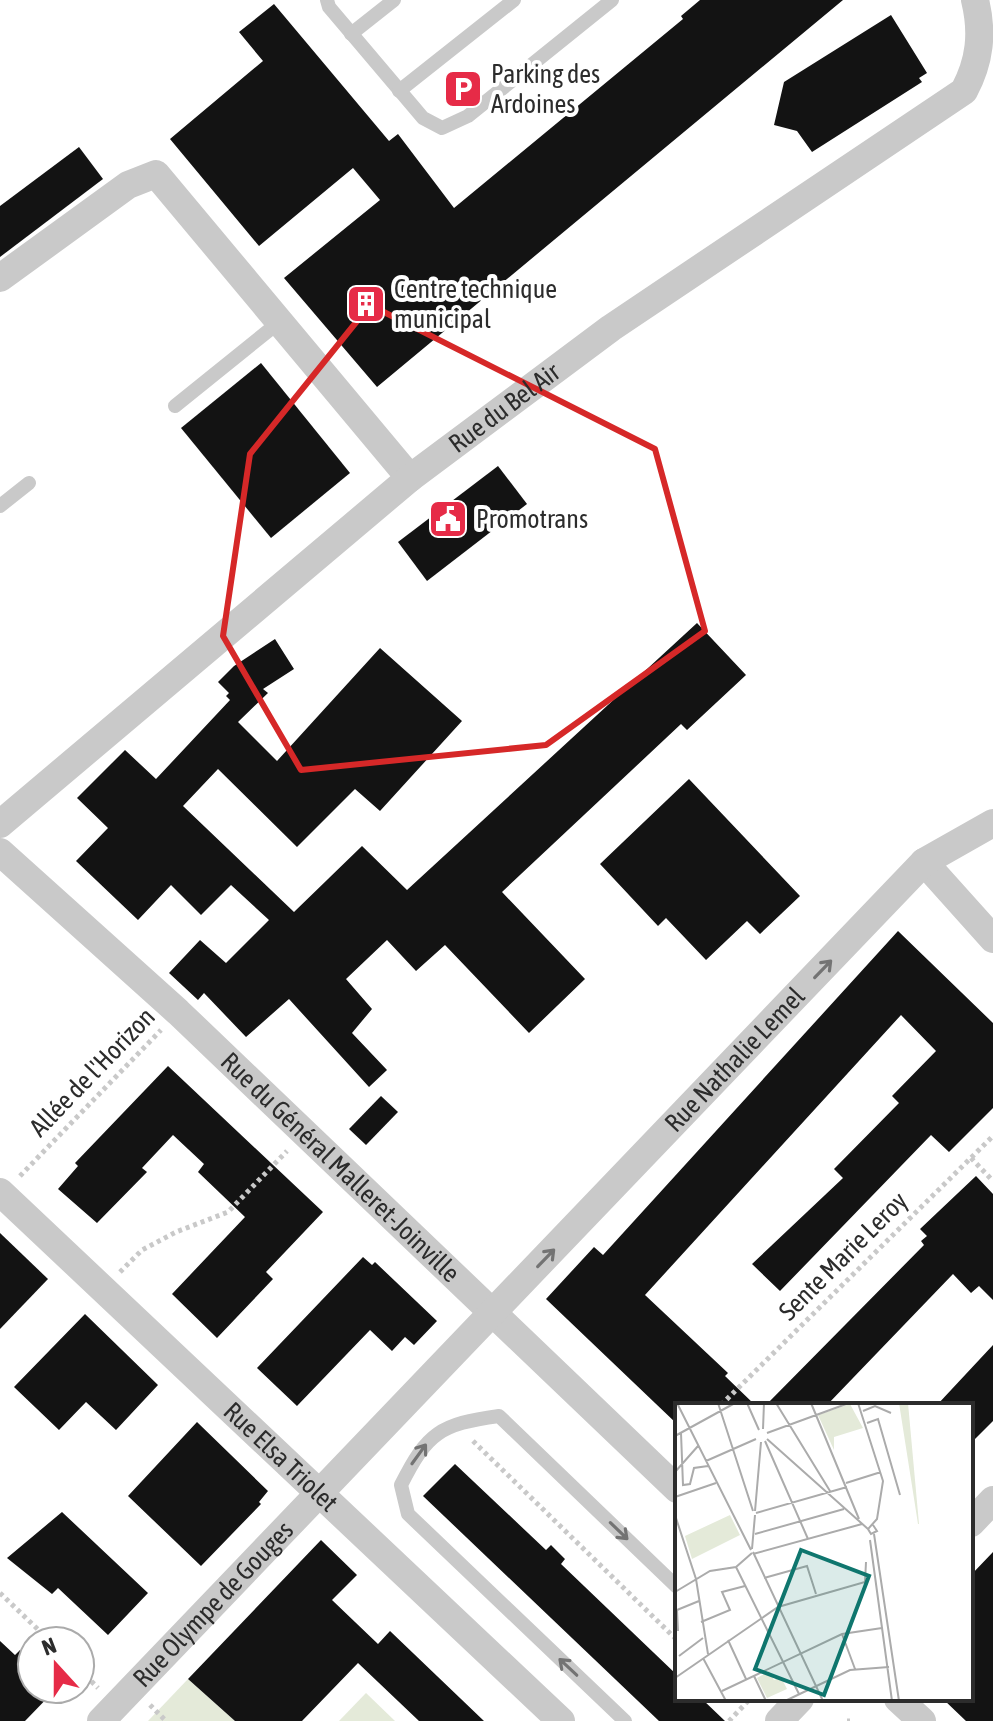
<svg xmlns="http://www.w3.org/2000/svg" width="993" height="1721" font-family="'Asap Condensed',sans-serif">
<rect width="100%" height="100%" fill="#fff"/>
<g fill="#e4ead9">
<polygon points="188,1679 235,1721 148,1721"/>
<polygon points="366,1693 395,1721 339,1721"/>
</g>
<g fill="#131313">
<polygon points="700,0 843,0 377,387 284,278 380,200 353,168 259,246 170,139 263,61 239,32 274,4 389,141 398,134 454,208 683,19 681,16"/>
<polygon points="891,15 927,73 919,78 922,82 812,152 797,131 774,125 784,82"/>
<polygon points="79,147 103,179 0,257 0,206"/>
<polygon points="261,363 350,473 271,538 181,428"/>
<polygon points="498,466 527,504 427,581 398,542"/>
<polygon points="697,623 746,675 687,730 681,724 502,892 585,979 529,1033 445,945 416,971 387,940 346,979 372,1009 352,1033 387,1070 369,1087 289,999 246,1037 204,993 198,1000 169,973 200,940 226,963 269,920 231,885 201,915 171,885 138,920 76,861 108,828 77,798 125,750 156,779 230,700 226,696 229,693 218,682 234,666 275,639 294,669 263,689 268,693 238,722 277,761 380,648 462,721 380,811 355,789 297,847 218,769 183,806 294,912 362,846 407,890"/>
<polygon points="689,779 800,896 760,934 747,921 706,960 666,918 658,926 600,864"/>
<polygon points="898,931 993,1023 993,1108 949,1152 931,1135 780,1291 752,1264 843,1178 834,1169 899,1103 892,1096 936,1051 901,1015 645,1295 728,1373 725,1376 755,1405 677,1405 677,1424 546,1299 594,1247 603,1255"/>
<polygon points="168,1066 323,1212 266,1272 273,1279 217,1338 172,1294 245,1217 198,1172 204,1164 173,1135 142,1168 147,1172 97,1223 58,1189 78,1166 75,1163"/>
<polygon points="381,1096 398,1112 366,1145 349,1129"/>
<polygon points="976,1176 993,1194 993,1300 979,1286 971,1293 953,1274 827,1405 766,1405 924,1245 921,1241 927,1236 920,1229"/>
<polygon points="0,1233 48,1279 0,1329"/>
<polygon points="363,1257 372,1265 375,1262 437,1321 414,1345 405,1337 392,1351 370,1330 297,1406 257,1368"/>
<polygon points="85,1314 158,1385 116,1430 86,1402 59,1430 14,1387"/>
<polygon points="993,1345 993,1421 971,1443 971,1405 937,1405"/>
<polygon points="197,1422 268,1491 259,1502 261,1504 201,1566 128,1496"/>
<polygon points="455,1464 546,1550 551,1545 565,1559 561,1564 677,1675 677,1699 702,1699 725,1721 659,1721 423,1496"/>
<polygon points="62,1512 148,1593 108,1635 58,1588 52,1594 7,1558"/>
<polygon points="321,1540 357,1575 332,1600 378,1644 390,1631 484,1721 419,1721 358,1663 302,1721 235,1721 188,1679"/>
<polygon points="993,1552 993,1721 966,1721 943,1699 971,1699 971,1575"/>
<polygon points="0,1641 15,1655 20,1650 32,1661 32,1689 56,1689 25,1721 0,1721"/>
</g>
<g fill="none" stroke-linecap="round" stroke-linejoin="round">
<g stroke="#c9c9c9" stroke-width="5" stroke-dasharray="4 4" stroke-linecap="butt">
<polyline points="971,1158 993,1181"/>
<polyline points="20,1176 161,1030"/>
<polyline points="120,1272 142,1250 176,1232 228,1212 287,1151"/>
<polyline points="721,1405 993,1136"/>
<polyline points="473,1441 677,1640"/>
<polyline points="0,1593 50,1641"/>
<polyline points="80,1670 98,1688"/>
<polyline points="150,1705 166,1721"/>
<polyline points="729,1721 750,1699"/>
<polyline points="847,1721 850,1721"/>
</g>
<g stroke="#c9c9c9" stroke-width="14">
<polyline points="327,0 329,7 423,118 442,128 468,116 612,0"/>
<polyline points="351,34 394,0"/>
<polyline points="399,91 514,0"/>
<polyline points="175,406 278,323"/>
<polyline points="0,506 29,483"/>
<path d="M625,1721l-217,-207 -7,-29c26,-52 39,-61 98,-69l178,171"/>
</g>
<g stroke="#c9c9c9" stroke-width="28">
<polyline points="0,278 128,185 156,174 410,478"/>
<path id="s1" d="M0,824l410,-346 201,-150 353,-237c16,-30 19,-58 11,-91"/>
<path id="s2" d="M0,852l178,160 499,477"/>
<polyline points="924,862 993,939"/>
<path id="s3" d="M0,1192l561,529"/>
<polyline points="971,1523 993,1500"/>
<polyline points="898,1699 922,1721"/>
<path id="s4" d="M101,1721l823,-859 69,-39"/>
<polyline points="779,1721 800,1699"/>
</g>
</g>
<defs><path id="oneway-shaft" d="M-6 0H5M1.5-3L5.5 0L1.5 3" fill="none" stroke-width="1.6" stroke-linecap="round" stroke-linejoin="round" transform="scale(2)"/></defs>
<g stroke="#737373">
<use href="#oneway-shaft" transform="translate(823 969) rotate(-46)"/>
<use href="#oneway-shaft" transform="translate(546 1258) rotate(-46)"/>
<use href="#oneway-shaft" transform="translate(419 1454) rotate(-54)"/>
<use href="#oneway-shaft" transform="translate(619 1531) rotate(44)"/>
<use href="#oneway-shaft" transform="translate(568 1667) rotate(-137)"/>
</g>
<path fill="none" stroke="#d62828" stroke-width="6" stroke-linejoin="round" d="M370,305l285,144 50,182 -159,114 -245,25 -78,-134 27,-182z"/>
<defs>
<g id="parking-square" transform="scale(2)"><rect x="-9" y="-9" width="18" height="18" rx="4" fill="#e62b47" stroke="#fff"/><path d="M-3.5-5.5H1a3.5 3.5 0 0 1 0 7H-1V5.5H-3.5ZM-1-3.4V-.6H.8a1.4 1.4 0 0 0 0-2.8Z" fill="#fff"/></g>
<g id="building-square" transform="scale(2)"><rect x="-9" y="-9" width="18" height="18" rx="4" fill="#e62b47" stroke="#fff"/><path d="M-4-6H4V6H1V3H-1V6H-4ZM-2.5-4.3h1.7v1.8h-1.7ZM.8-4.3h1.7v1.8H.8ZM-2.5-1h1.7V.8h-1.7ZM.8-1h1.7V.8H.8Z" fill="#fff"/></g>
<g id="civic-square" transform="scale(2)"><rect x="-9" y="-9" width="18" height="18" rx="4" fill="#e62b47" stroke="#fff"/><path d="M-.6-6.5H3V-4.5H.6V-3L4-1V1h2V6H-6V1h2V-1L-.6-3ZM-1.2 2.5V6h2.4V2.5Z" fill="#fff"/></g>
</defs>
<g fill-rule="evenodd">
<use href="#parking-square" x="463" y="89"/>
<use href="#building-square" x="366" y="304"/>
<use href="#civic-square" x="448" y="519"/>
</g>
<g text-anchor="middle" stroke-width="8" stroke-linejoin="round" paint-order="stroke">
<g font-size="26" fill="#2c2c2c" stroke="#fff" text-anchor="start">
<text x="491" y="83">Parking des<tspan x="491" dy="30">Ardoines</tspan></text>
<text x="394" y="298">Centre technique<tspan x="394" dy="30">municipal</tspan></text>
<text x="476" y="528">Promotrans</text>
</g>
<g font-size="26" fill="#2c2c2c" stroke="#fff">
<text dy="9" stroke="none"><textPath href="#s1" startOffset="654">Rue du Bel Air</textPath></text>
<text dy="9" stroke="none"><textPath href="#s4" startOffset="916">Rue Nathalie Lemel</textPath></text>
<text transform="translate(92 1072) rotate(-46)" y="9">Allée de l'Horizon</text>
<text dy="9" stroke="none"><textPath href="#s2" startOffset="464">Rue du Général Malleret-Joinville</textPath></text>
<text transform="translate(843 1256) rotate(-45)" y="9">Sente Marie Leroy</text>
<text dy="9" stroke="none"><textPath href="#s3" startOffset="386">Rue Elsa Triolet</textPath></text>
<text dy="9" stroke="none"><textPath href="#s4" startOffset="162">Rue Olympe de Gouges</textPath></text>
</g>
</g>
<g transform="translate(675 1403)">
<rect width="298" height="298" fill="#fff"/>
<path d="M224,0h9l11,121h-1zM175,1l13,24 -29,9v13l-16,-35zM55,112l10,20 -48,24 -7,-23zM94,268l5,9 7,-3 6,12 -20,9 -10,-20z" fill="#e4ead9"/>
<path fill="none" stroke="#ababab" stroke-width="2" d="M2,0l74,147M43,0l35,108M72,0l12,27M101,0l54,88M136,0l48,116M183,0l25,78 -6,38 -9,10 3,5 6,-3 -4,-6M188,8l12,-5 16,7M192,20l11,-4 22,76M88,26l1,-26M6,30l2,52 7,-1 4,-16 14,-2M92,30l82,-30M0,33l60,-33M92,36l101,90M90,38l43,98M31,58l50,-22M0,69l23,-26M171,80l35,-11M0,94l41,-14M80,108l6,-69M81,110l91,-26M0,112l21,64 12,75M80,131l89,-25M199,131l25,167M195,137l22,161M77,146l3,-34M78,149l70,149M78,151l109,-30M61,164l63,127M89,175l43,-12 9,28M0,189l35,-21 26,-4 16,-14M26,219l29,-12 -8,-18 23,-6M3,228l-1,-21 22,-9M167,231l13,35M53,237l18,39M4,253l24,-18M28,255l23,43M79,273l12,25M0,275l103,-71 87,-25 1,-20M47,288l120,-57 40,-6M110,298l65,-31 39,-3"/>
<path fill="#0f766e" fill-opacity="0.15" stroke="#0f766e" stroke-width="4" d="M126,147l68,26 -45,119 -69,-26z"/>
<rect width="298" height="298" fill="none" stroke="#2c2c2c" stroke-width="4"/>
</g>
<g transform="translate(56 1665) rotate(339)"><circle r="38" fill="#ffffff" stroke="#ababab" stroke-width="2"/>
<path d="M0-6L14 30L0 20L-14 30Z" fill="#e62b47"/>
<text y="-12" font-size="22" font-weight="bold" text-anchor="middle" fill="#2c2c2c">N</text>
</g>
</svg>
